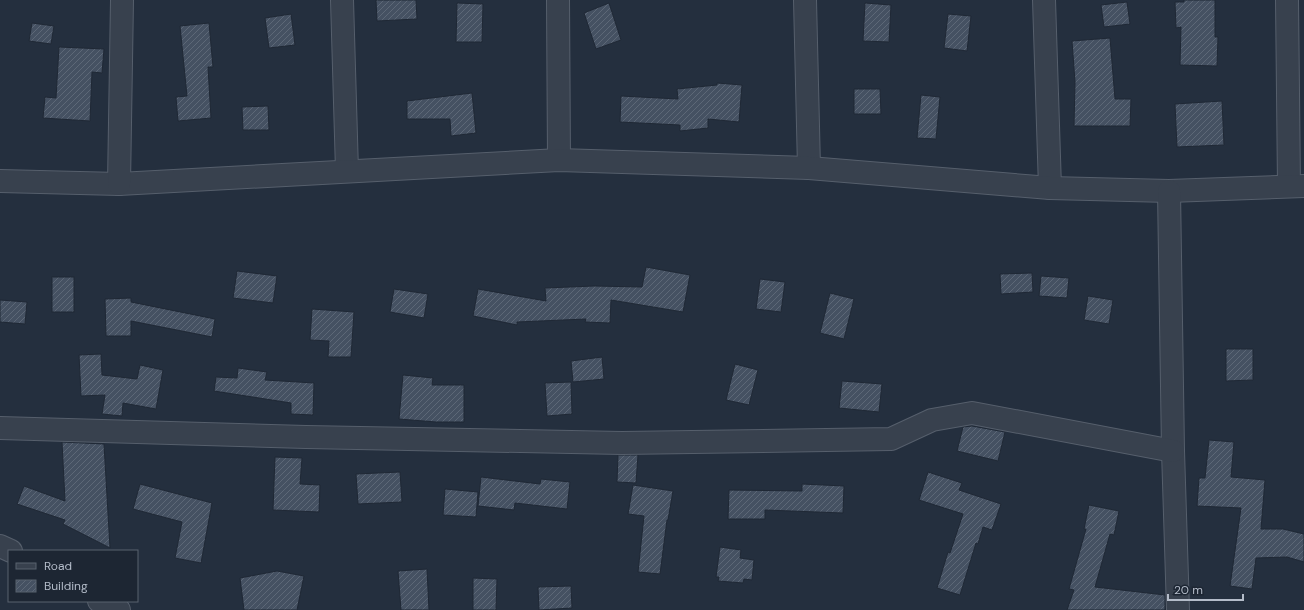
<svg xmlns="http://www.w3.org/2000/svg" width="1304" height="610" font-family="'DM Sans',sans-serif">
<defs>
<pattern id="building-hatch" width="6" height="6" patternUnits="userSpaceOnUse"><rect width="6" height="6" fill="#455162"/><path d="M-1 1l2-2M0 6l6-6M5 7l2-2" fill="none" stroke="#5d6877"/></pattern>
</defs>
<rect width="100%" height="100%" fill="#242f3e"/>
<g fill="url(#building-hatch)" stroke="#1f2835">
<polygon points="376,0 416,0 417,19 377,21"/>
<polygon points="1184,0 1215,0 1215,37 1218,37 1217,66 1180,65 1181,27 1176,28 1175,2 1184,2"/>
<polygon points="1127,2 1130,24 1104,27 1101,5"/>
<polygon points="457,3 483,4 482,42 456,42"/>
<polygon points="609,3 621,40 596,49 584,13"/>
<polygon points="865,3 891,5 889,42 863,41"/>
<polygon points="291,14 295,45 269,48 265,18"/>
<polygon points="948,14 971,16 967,51 944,48"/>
<polygon points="32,23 54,26 51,44 29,41"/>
<polygon points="209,23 213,67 208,67 211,118 178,121 176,97 187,96 180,26"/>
<polygon points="1110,38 1115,99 1131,99 1130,126 1074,126 1075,82 1072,41"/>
<polygon points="59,47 104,49 102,73 92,72 90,121 43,118 45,97 56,98"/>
<polygon points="717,83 742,85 739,122 708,119 708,128 680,131 680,125 620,122 621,96 678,99 677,89 717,85"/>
<polygon points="854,89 880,89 881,114 854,114"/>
<polygon points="472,93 476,133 451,136 450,119 407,119 407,101"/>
<polygon points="921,95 940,97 936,139 917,138"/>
<polygon points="1222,101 1224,145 1177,147 1175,104"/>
<polygon points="268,106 269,130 243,130 242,107"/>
<polygon points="646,267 690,275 683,312 611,300 610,323 585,322 586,319 517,322 517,325 473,316 478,289 546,301 545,288 594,286 642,287"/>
<polygon points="237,271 277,276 273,303 233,298"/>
<polygon points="1032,273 1033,292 1001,294 1000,274"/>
<polygon points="1041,276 1069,278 1067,298 1039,296"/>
<rect x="52" y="277" width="22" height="35"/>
<polygon points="760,279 785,282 781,312 756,309"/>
<polygon points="394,289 428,294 424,318 390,312"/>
<polygon points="830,293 854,299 844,339 820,333"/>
<polygon points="1088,296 1113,300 1109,324 1084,320"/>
<polygon points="131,298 131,302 215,319 212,337 131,321 131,336 106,336 105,299"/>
<polygon points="0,300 27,302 25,324 0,322"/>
<polygon points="312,309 354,312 351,357 328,357 329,341 310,340"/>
<polygon points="1226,349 1253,349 1253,380 1226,381"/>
<polygon points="101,354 102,375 137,379 140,365 163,370 156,409 123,403 122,416 102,414 105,395 81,396 79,355"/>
<polygon points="602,357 604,379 573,382 571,361"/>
<polygon points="735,364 758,370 749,405 726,400"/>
<polygon points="238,368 267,372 265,380 314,383 313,415 291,414 291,403 214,391 216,377 237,378"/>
<polygon points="403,375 433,378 432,385 464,385 464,422 436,422 399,419"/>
<polygon points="842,381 882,384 879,412 839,408"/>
<polygon points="571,382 572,414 547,416 545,383"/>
<polygon points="972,426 1005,432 998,461 957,451 963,427"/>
<polygon points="1209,440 1234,442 1231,477 1265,480 1261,529 1283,529 1304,534 1304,562 1287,557 1256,558 1252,589 1230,586 1241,508 1197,506 1199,478 1205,478"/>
<polygon points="62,442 104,444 110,548 63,524 65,520 17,504 24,486 65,501"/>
<polygon points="618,455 638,455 636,483 617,482"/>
<polygon points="275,457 302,458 300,484 320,485 319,512 273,510"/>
<polygon points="400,472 402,502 358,504 356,474"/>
<polygon points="928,472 962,483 959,490 1001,504 992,530 983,527 978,544 976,543 960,595 937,588 948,552 950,553 963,514 919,500"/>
<polygon points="481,477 540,484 541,479 570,482 567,509 515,503 514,510 478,506"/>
<polygon points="140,484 212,503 201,563 175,558 182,522 133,509"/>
<polygon points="802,484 844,486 843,513 765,510 765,519 728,519 729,490 802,491"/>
<polygon points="633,485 673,491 668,520 667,520 660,574 638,572 644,516 628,514"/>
<polygon points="445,489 478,492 476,517 443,515"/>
<polygon points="1089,505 1119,511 1114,535 1110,534 1095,587 1165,595 1165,610 1067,610 1074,590 1069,589 1086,529 1084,529"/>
<polygon points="720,547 741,550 740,558 754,560 752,580 744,579 743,583 718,581 719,577 716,577"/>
<polygon points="427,569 429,610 401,610 398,571"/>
<polygon points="277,571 304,576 297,610 244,610 240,578"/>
<polygon points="473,578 497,579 496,610 473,610"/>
<polygon points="571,586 572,608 539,610 538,587"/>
</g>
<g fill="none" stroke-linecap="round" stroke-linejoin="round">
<g stroke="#565f6c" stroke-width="24">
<g id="minor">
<polyline points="342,0 347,171"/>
<polyline points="558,0 559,160"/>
<polyline points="805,0 809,168"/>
<polyline points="1044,0 1050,188"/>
<polyline points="1287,0 1289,186"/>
<polyline points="0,181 119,184 559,160 809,168 1050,188 1169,191 1304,186"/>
<polyline points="119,184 122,0"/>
<polyline points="1169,191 1173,451 1178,610"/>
<polyline points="0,428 306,437 622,443 891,439 932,420 972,413 1173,451"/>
<polyline points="0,546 11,551"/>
<polyline points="99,601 104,605 119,610"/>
</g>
</g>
<use href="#minor" stroke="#38414e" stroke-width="22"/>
</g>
<rect x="8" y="550" width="130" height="52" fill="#1d2633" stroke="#59626f"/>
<rect x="16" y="563" width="20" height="6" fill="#38414e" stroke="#59626f"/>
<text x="44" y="570" font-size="12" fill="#b4bcc9">Road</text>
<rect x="16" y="580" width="20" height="12" fill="url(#building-hatch)" stroke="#59626f"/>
<text x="44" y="590" font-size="12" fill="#b4bcc9">Building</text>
<path d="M1168 594v6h75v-6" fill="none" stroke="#b4bcc9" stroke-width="2"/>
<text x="1174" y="594" font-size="12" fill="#b4bcc9" stroke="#1d2633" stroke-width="3" paint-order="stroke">20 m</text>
</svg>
